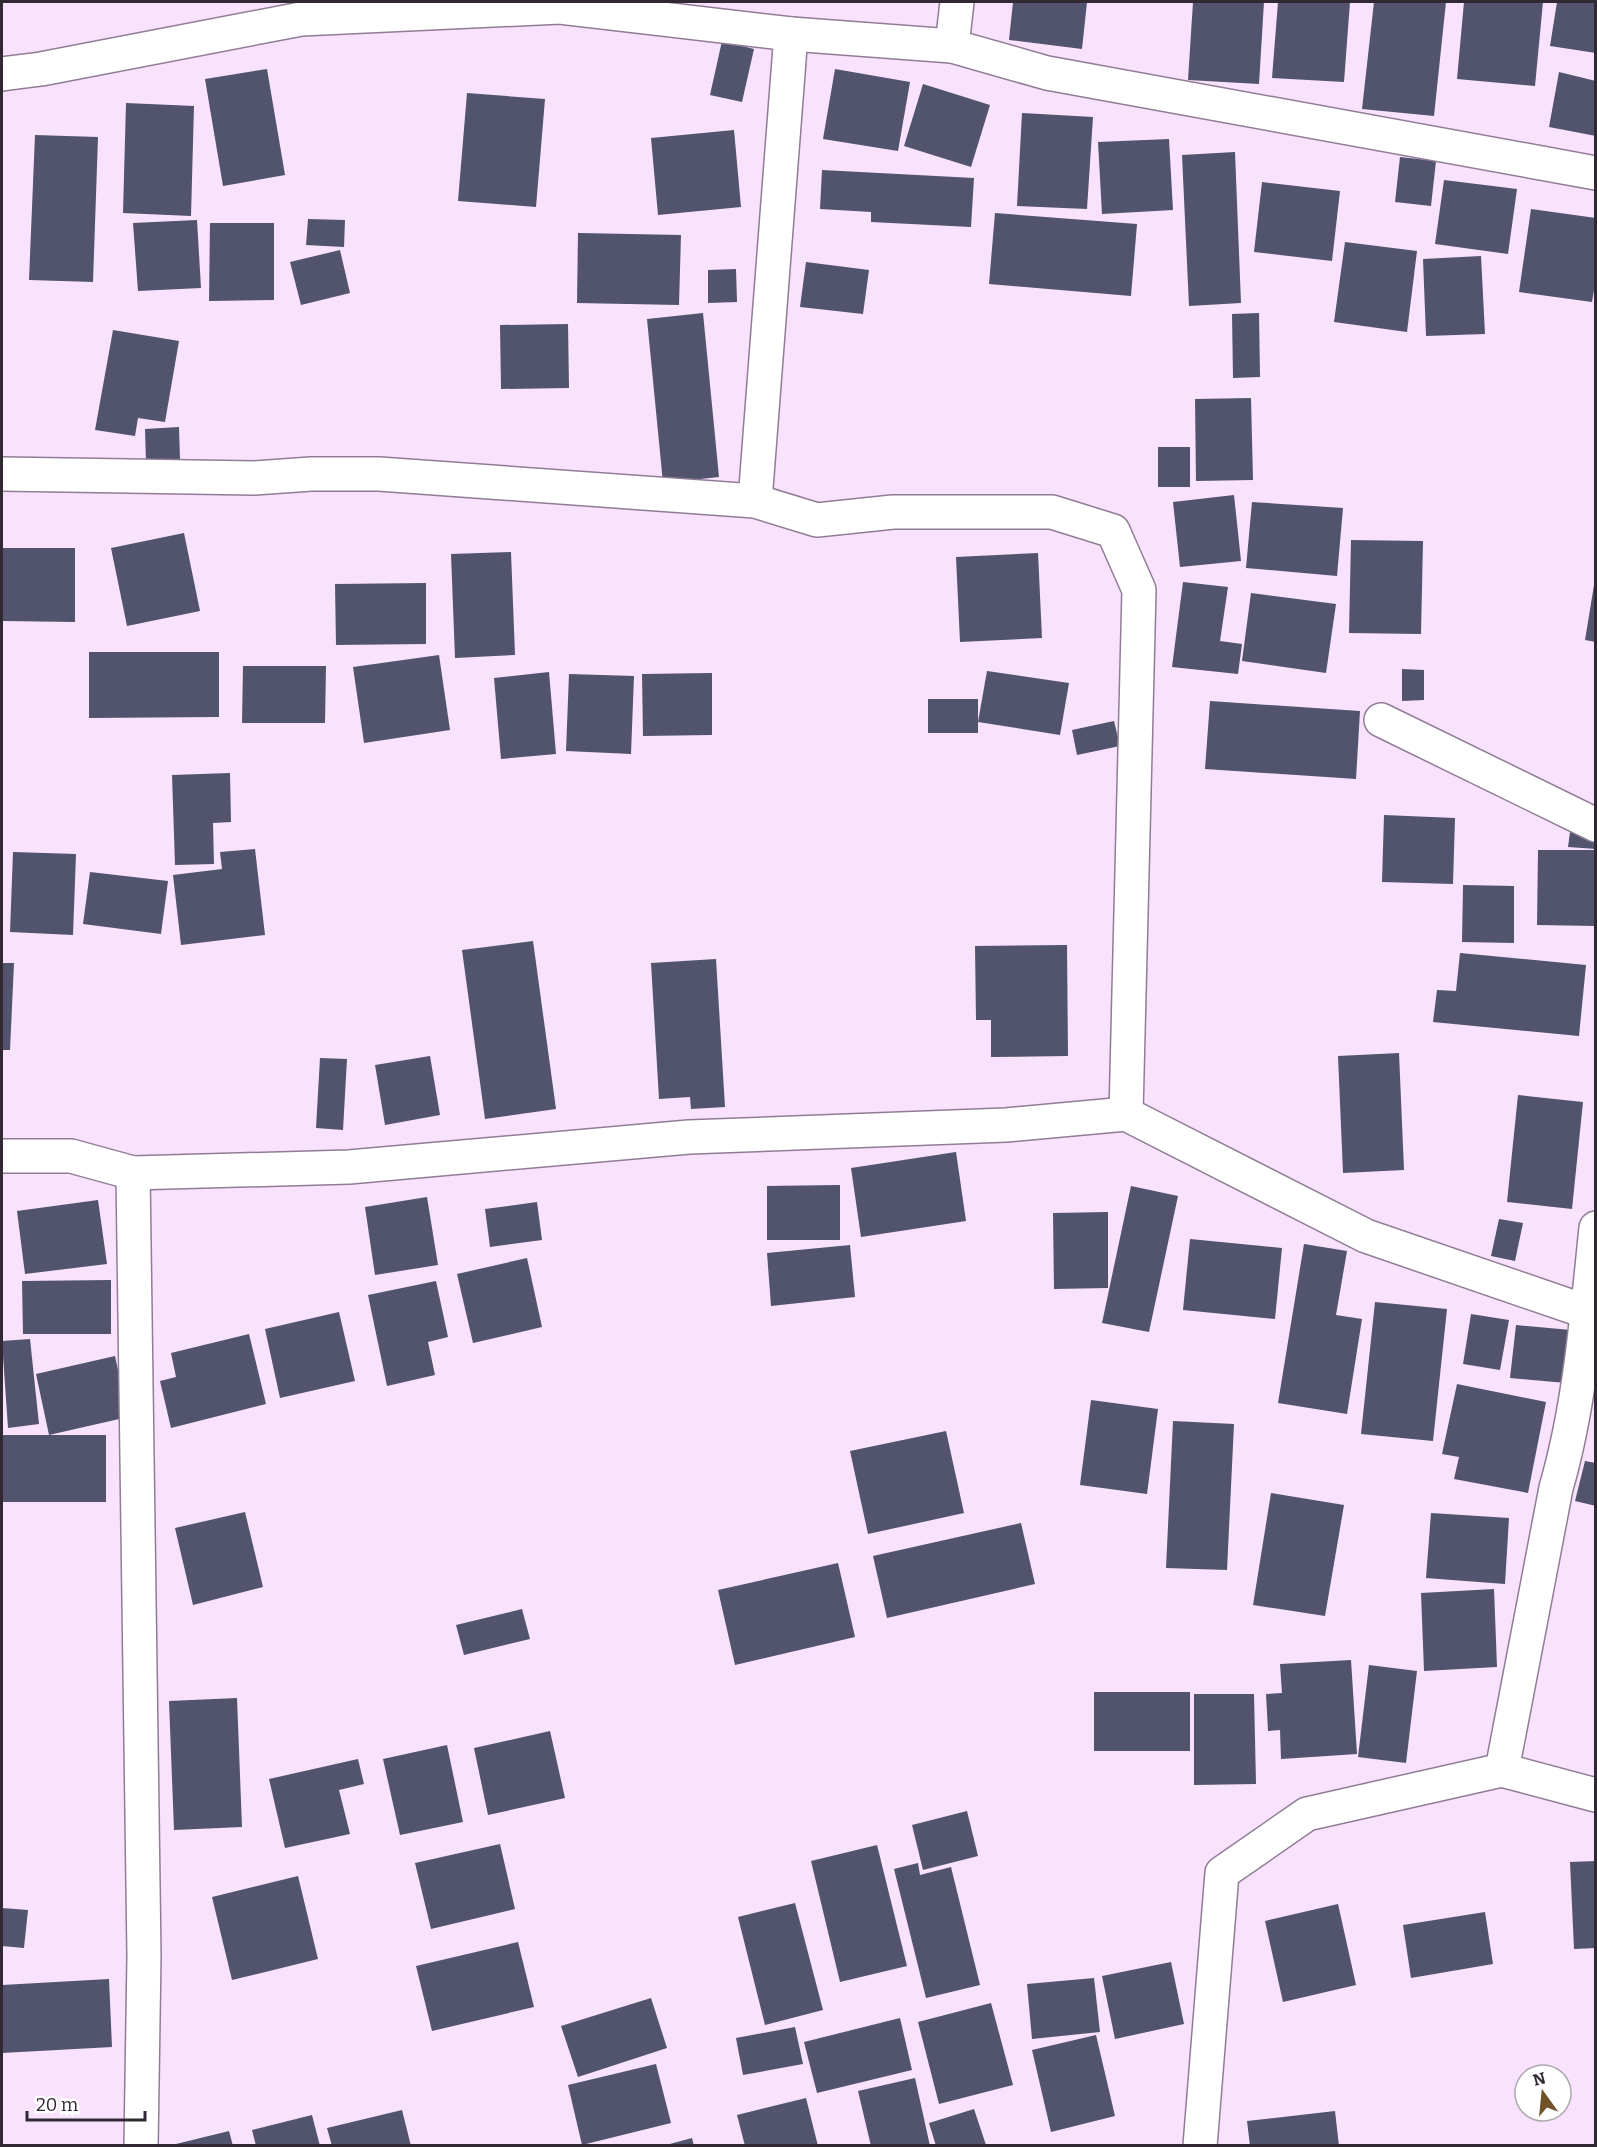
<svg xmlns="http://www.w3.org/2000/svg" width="1597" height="2147" font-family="Bitter,serif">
<rect width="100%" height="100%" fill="#f8e2fd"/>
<g fill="#52536d">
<polygon points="1013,2 1087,2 1082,49 1009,40"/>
<polygon points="1193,2 1264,2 1259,84 1188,80"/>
<polygon points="1278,2 1350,2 1344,82 1272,78"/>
<polygon points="1374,2 1446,2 1434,116 1362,109"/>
<polygon points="1464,2 1543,2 1535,86 1457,79"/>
<polygon points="1557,2 1596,2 1596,53 1550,46"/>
<polygon points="722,41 754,49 742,102 710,95"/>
<polygon points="267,69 285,175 223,186 205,79"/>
<polygon points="835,69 910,82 898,151 823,139"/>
<polygon points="1559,72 1596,81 1596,136 1549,127"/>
<polygon points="923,84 990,105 971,167 904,146"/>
<polygon points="467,93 545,99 536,207 458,201"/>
<polygon points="126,103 194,106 191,216 123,213"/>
<polygon points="1022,113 1093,117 1087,209 1017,206"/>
<polygon points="734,130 741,207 658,215 651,138"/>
<polygon points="35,135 98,137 93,282 29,280"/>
<polygon points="1169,139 1173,210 1102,214 1098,142"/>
<polygon points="1235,152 1241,303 1189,306 1182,155"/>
<polygon points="1400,157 1436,161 1431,206 1395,202"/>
<polygon points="822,170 974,178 971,227 871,222 871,212 820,209"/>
<polygon points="1444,180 1517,189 1508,254 1435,244"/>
<polygon points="1262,182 1340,191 1332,261 1254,252"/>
<polygon points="1531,209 1596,218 1596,278 1592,302 1519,292"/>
<polygon points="995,213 1137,224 1131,296 989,284"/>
<polygon points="308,219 345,220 344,247 306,245"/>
<polygon points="197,220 201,288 138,291 133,223"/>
<polygon points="210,223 274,223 274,300 209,301"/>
<polygon points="578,233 681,235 679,305 577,303"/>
<polygon points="1345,242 1417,251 1407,332 1334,322"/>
<polygon points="340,250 350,293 301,305 290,262"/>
<polygon points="1481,256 1485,334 1426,336 1423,259"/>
<polygon points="806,262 869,270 863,314 800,307"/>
<polygon points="736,269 737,302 708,303 708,270"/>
<polygon points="703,313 719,477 663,483 647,319"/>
<polygon points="1259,313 1260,377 1233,378 1232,314"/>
<polygon points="568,324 569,388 501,389 500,325"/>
<polygon points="113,330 179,341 165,422 138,418 135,436 95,430"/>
<polygon points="1251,398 1253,480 1196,481 1195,399"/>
<polygon points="179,427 180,460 146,462 145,429"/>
<rect x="1158" y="447" width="32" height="40"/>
<polygon points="1234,495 1241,561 1180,567 1173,502"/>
<polygon points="1252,502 1343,508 1337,576 1246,568"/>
<polygon points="184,533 200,611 127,626 111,548"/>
<polygon points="1351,540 1423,541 1421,634 1349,633"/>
<polygon points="3,548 75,548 75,622 3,621"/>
<polygon points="511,552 515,655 455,658 451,554"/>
<polygon points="1038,553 1042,638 960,642 956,557"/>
<polygon points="1183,582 1228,587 1220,641 1242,644 1238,674 1172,667"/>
<polygon points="426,583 426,644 336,645 335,584"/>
<polygon points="1594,585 1596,586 1596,642 1585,640"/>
<polygon points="1251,593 1336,604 1326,673 1242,661"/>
<polygon points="89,652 219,652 219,717 89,718"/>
<polygon points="439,655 450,730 364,743 353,667"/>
<polygon points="243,666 326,666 325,723 242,723"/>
<polygon points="1402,669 1424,670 1424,700 1402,701"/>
<polygon points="987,671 1069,683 1060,735 978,722"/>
<polygon points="549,672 556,754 501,759 494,678"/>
<polygon points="712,673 712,735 643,736 642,674"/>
<polygon points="569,674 634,676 631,754 566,751"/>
<rect x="928" y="699" width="50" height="34"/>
<polygon points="1210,701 1360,711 1356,779 1205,769"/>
<polygon points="1114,721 1120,746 1077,755 1072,730"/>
<polygon points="230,773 231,822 213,823 214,864 175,865 172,775"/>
<polygon points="1384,815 1455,818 1453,884 1382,882"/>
<polygon points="1570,832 1596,834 1596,849 1568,847"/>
<polygon points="255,849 265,935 181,945 173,875 222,869 220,852"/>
<polygon points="1538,850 1596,850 1596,926 1537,925"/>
<polygon points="13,852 76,854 73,935 10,932"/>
<polygon points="90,872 168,881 161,934 83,924"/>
<polygon points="1463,885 1514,886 1514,943 1462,942"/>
<polygon points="533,941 556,1109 485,1119 462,950"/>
<polygon points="1067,945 1068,1056 991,1057 991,1020 976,1020 975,946"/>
<polygon points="1460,953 1586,965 1579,1036 1433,1022 1437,990 1456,991"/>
<polygon points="716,959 725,1107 691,1109 690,1097 659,1099 651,963"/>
<polygon points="2,963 14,963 10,1050 2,1050"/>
<polygon points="1399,1053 1404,1170 1343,1173 1338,1056"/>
<polygon points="430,1056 440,1115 385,1125 375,1065"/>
<polygon points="320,1058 347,1059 343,1130 316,1128"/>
<polygon points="1518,1095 1583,1102 1572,1209 1507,1202"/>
<polygon points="956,1152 966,1221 861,1237 851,1168"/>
<polygon points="840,1185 840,1240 767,1240 767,1186"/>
<polygon points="1131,1186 1178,1196 1149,1332 1102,1323"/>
<polygon points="427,1197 438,1265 375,1275 365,1207"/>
<polygon points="98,1200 107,1264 25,1274 17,1211"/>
<polygon points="537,1202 542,1240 490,1247 485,1209"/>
<polygon points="1108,1212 1108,1288 1054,1289 1053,1213"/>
<polygon points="1499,1219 1523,1223 1515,1261 1491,1256"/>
<polygon points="1190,1239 1282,1248 1275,1319 1183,1310"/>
<polygon points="1304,1244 1347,1251 1336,1315 1362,1319 1347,1414 1278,1403"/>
<polygon points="850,1245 855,1297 771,1306 767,1253"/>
<polygon points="527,1258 542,1327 473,1343 457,1274"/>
<polygon points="111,1280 111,1334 23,1334 22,1281"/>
<polygon points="436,1281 448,1337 428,1342 435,1375 387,1386 368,1295"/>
<polygon points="1375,1302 1447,1309 1433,1441 1361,1434"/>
<polygon points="339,1312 355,1381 280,1398 265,1329"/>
<polygon points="1471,1314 1509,1320 1500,1370 1463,1364"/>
<polygon points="1516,1325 1571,1330 1566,1383 1510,1378"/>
<polygon points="249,1334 266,1404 171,1428 160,1381 176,1377 171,1353"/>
<polygon points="30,1339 39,1424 8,1428 2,1341"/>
<polygon points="115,1356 128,1417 49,1435 36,1374"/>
<polygon points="1457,1384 1546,1402 1528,1493 1454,1479 1459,1457 1442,1454"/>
<polygon points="1091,1400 1158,1409 1147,1494 1080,1485"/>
<polygon points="1173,1421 1234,1424 1227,1570 1166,1568"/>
<polygon points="946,1431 964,1513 868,1534 850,1451"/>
<rect x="2" y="1435" width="104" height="67"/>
<polygon points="1585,1461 1596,1463 1596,1506 1575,1501"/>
<polygon points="1271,1493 1344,1505 1325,1616 1253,1605"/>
<polygon points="245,1512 263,1587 193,1605 175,1528"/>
<polygon points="1431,1513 1509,1518 1505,1584 1426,1578"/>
<polygon points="1021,1523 1035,1584 887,1618 873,1556"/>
<polygon points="838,1563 855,1637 735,1665 718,1590"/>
<polygon points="1494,1589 1497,1667 1424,1671 1421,1593"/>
<polygon points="522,1609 530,1639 464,1655 456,1625"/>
<polygon points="1351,1660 1357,1754 1281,1759 1280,1730 1268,1731 1266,1694 1282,1693 1280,1664"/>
<polygon points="1369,1665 1417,1671 1406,1763 1358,1757"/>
<rect x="1094" y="1692" width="96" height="59"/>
<polygon points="1194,1694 1254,1694 1256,1784 1194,1785"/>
<polygon points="237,1698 242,1827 174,1830 169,1701"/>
<polygon points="550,1731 565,1798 488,1815 474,1748"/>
<polygon points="447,1745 463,1822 400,1835 383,1759"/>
<polygon points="358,1759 364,1784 339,1790 350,1834 285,1848 269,1779"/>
<polygon points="967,1811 978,1856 923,1870 912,1825"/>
<polygon points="500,1844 515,1909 431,1929 415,1863"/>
<polygon points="877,1845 907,1966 840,1982 811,1861"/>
<polygon points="1596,1861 1596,1948 1574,1949 1570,1862"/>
<polygon points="918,1863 920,1875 951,1867 980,1985 926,1998 894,1869"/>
<polygon points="298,1876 318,1959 232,1980 212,1897"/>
<polygon points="795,1903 823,2010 765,2025 738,1917"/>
<polygon points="1338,1904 1356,1985 1283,2002 1265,1921"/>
<polygon points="2,1908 28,1910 24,1948 2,1946"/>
<polygon points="1485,1912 1493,1964 1411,1978 1403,1925"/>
<polygon points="518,1942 534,2007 432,2031 416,1966"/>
<polygon points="1171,1962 1184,2024 1115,2039 1102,1976"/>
<polygon points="1094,1978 1100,2032 1032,2039 1027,1984"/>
<polygon points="109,1979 112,2047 2,2053 2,1985"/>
<polygon points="651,1998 667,2048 578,2077 561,2026"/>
<polygon points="991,2003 1013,2085 939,2104 918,2022"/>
<polygon points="900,2018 912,2070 817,2093 804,2042"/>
<polygon points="795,2027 803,2064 743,2075 736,2038"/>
<polygon points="1096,2035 1115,2116 1051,2132 1032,2050"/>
<polygon points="656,2064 671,2123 582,2145 568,2085"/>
<polygon points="915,2078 930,2146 871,2146 858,2091"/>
<polygon points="806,2098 818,2146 745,2146 737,2115"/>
<polygon points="974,2109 986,2145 936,2146 929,2123"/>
<polygon points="402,2110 411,2146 332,2146 327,2128"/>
<polygon points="1335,2111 1339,2146 1250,2146 1247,2121"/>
<polygon points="312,2115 320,2146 256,2146 252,2130"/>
<polygon points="229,2131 233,2146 172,2146 172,2145"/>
<polygon points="692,2138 694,2146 666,2146 666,2145"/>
</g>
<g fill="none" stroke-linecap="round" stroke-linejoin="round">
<g stroke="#907d95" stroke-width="36">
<g id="street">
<polyline points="952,46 957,2"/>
<polyline points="2,74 41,69 301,19 560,7 791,34 952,46 1047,73 1596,173"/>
<polyline points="2,474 254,478 311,474 379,474 755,501 817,520 893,512 1052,512 1113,531 1139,590 1126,1114"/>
<polyline points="755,501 791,34"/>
<polyline points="1381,720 1596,825"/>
<polyline points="2,1156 71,1156 133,1173 349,1167 689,1137 1006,1125 1126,1114 1366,1236 1596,1315"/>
<polyline points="133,1173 144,1956 141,2146"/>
<polyline points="1502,1770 1596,1795"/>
<path d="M1200,2146l22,-273 85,-59 195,-44 54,-282c24,-82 31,-174 40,-260"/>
</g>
</g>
<use href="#street" stroke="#fff" stroke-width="33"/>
</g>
<rect width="1597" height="2147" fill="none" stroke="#302832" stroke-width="6"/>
<g transform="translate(1543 2093) rotate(345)"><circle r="28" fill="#ffffff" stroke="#aca9ad" stroke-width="1.5"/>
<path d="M0-4.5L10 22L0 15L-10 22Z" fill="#715127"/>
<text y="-9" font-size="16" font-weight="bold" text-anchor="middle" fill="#302832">N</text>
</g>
<path d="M27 2111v9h118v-9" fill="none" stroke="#302832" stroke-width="3"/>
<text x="36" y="2111" font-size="18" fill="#302832" stroke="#ffffff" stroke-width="4.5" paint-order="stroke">20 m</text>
</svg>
